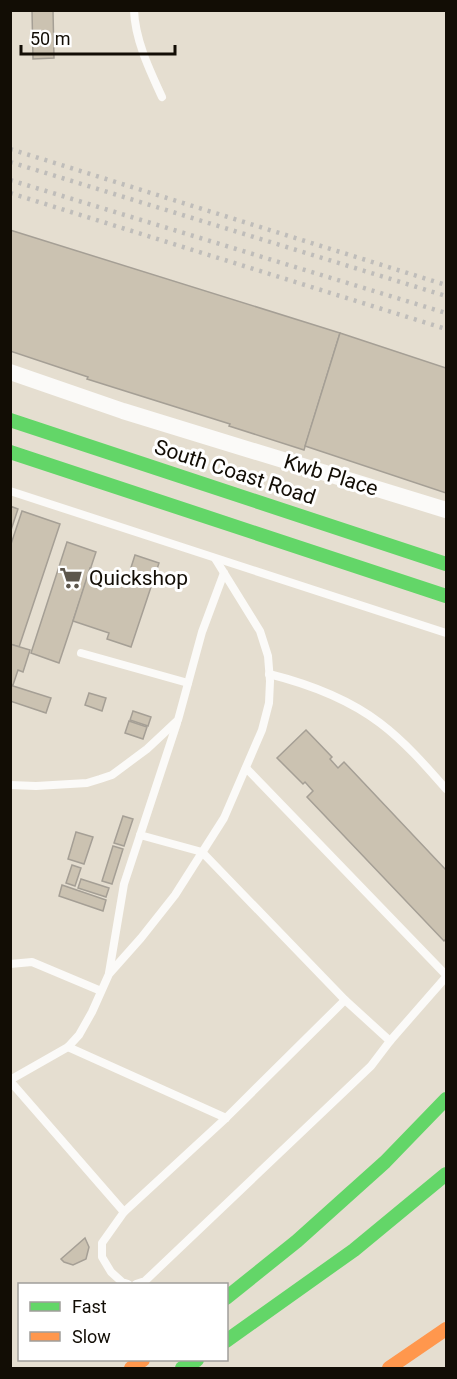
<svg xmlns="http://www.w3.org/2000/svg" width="457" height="1379" font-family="Roboto,sans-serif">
<rect width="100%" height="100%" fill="#e5ded0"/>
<g fill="#cbc2b1" stroke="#a59f95" stroke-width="1.5">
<polygon points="32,10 53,10 54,58 33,59"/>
<polygon points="10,230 340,333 304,450 229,426 230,424 87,379 88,377 10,351"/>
<polygon points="340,333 446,368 446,493 305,446"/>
<polygon points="10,506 18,509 10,533"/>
<polygon points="22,511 60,524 19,647 10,644 10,547"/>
<polygon points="67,542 96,552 59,663 31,653"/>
<polygon points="135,555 159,563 131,647 107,639 109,633 73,621 90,568 127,580"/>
<polygon points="10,644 30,650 23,672 18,670 13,685 10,685"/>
<polygon points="10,685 51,698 46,713 10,701"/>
<polygon points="89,693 106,698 102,711 85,705"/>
<polygon points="133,711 151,717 148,726 130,720"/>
<polygon points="129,721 147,727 143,739 125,733"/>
<polygon points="306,730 332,757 330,759 338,768 344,762 446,870 446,939 444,941 307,797 313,791 305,782 303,784 277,758"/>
<polygon points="123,816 133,819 124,846 114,843"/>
<polygon points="76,832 93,837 84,864 68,859"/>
<polygon points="113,846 123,849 112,884 102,881"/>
<polygon points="72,865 81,868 75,886 66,883"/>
<polygon points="81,879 109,888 106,897 78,888"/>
<polygon points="62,885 106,900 103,911 59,896"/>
<polygon points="85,1238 89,1247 86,1259 73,1265 64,1262 61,1259"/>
</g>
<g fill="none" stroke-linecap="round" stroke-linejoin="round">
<g stroke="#fbfaf8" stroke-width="8">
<path d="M134,10c1,30 16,61 28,87"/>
<polyline points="10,491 446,633"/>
<polyline points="81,653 188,683"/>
<path d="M269,674c40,10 78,24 111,49 25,19 46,43 66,66"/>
<polyline points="246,768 446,975"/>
<polyline points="10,785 36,786 87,783 100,779 112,775 147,749 178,720 202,632 224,573"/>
<polyline points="10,964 32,962 101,991"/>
<polyline points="109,973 124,884 177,723"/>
<polyline points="390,1041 446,977"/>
<polyline points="68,1047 226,1118"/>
<polyline points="10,1080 68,1047 79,1035 92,1012 109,974 141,938 175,895 224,818 262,730 269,703 270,681 268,656 260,631 216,560"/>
<polyline points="10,1081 124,1212"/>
<polyline points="128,1284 122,1282 111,1272 102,1257 102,1243 124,1212 226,1118 345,1000"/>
<polyline points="136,1284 145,1281 371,1066 390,1041 345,1000 202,852 140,835"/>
</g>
<polyline stroke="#fbfaf8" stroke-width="16" points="10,372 123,411 446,510"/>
<g stroke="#63d668" stroke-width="14">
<polyline points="10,420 446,564"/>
<polyline points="10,452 446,596"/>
<polyline points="226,1298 297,1241 385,1162 446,1099"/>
<polyline points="226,1341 354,1250 446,1174"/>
<polyline points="182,1368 197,1360"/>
</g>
<g stroke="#ff974d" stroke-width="14">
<polyline points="131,1368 143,1360"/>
<polyline points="389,1368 446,1329"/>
</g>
<g stroke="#bfbdba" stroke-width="4.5" stroke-dasharray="3 6" stroke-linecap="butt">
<polyline points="10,149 446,285"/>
<polyline points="10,162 446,296"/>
<polyline points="10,180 446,313"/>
<polyline points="10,193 446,329"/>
</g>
</g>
<defs>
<g id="supermarket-bare" transform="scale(1.8)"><path d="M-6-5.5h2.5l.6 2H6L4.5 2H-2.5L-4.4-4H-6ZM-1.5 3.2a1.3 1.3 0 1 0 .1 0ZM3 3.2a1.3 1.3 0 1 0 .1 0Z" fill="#5c564c" stroke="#fff" stroke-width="2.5" paint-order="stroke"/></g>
</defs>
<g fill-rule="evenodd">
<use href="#supermarket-bare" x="71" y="578"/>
</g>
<g text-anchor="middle" stroke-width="6" stroke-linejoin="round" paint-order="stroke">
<g font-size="21" fill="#120d05" stroke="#fff">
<text transform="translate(235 472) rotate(18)" y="7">South Coast Road</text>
<text transform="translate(331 475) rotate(17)" y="7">Kwb Place</text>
</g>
<g font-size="21" fill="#120d05" stroke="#fff" text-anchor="start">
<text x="89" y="585">Quickshop</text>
</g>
</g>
<rect width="457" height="1379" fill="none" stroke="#120d05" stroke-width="24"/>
<rect x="18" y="1283" width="210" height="78" fill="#ffffff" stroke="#a09e9b" stroke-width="1.5"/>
<rect x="30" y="1302" width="30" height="9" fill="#63d668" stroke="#a09e9b" stroke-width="1.5"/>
<text x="72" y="1313" font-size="18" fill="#120d05">Fast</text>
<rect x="30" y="1332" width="30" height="9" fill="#ff974d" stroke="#a09e9b" stroke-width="1.5"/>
<text x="72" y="1343" font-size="18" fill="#120d05">Slow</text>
<path d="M21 45v9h154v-9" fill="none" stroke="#120d05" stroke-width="3"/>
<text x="30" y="45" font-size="18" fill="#120d05" stroke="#ffffff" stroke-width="4.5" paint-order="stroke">50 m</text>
</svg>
